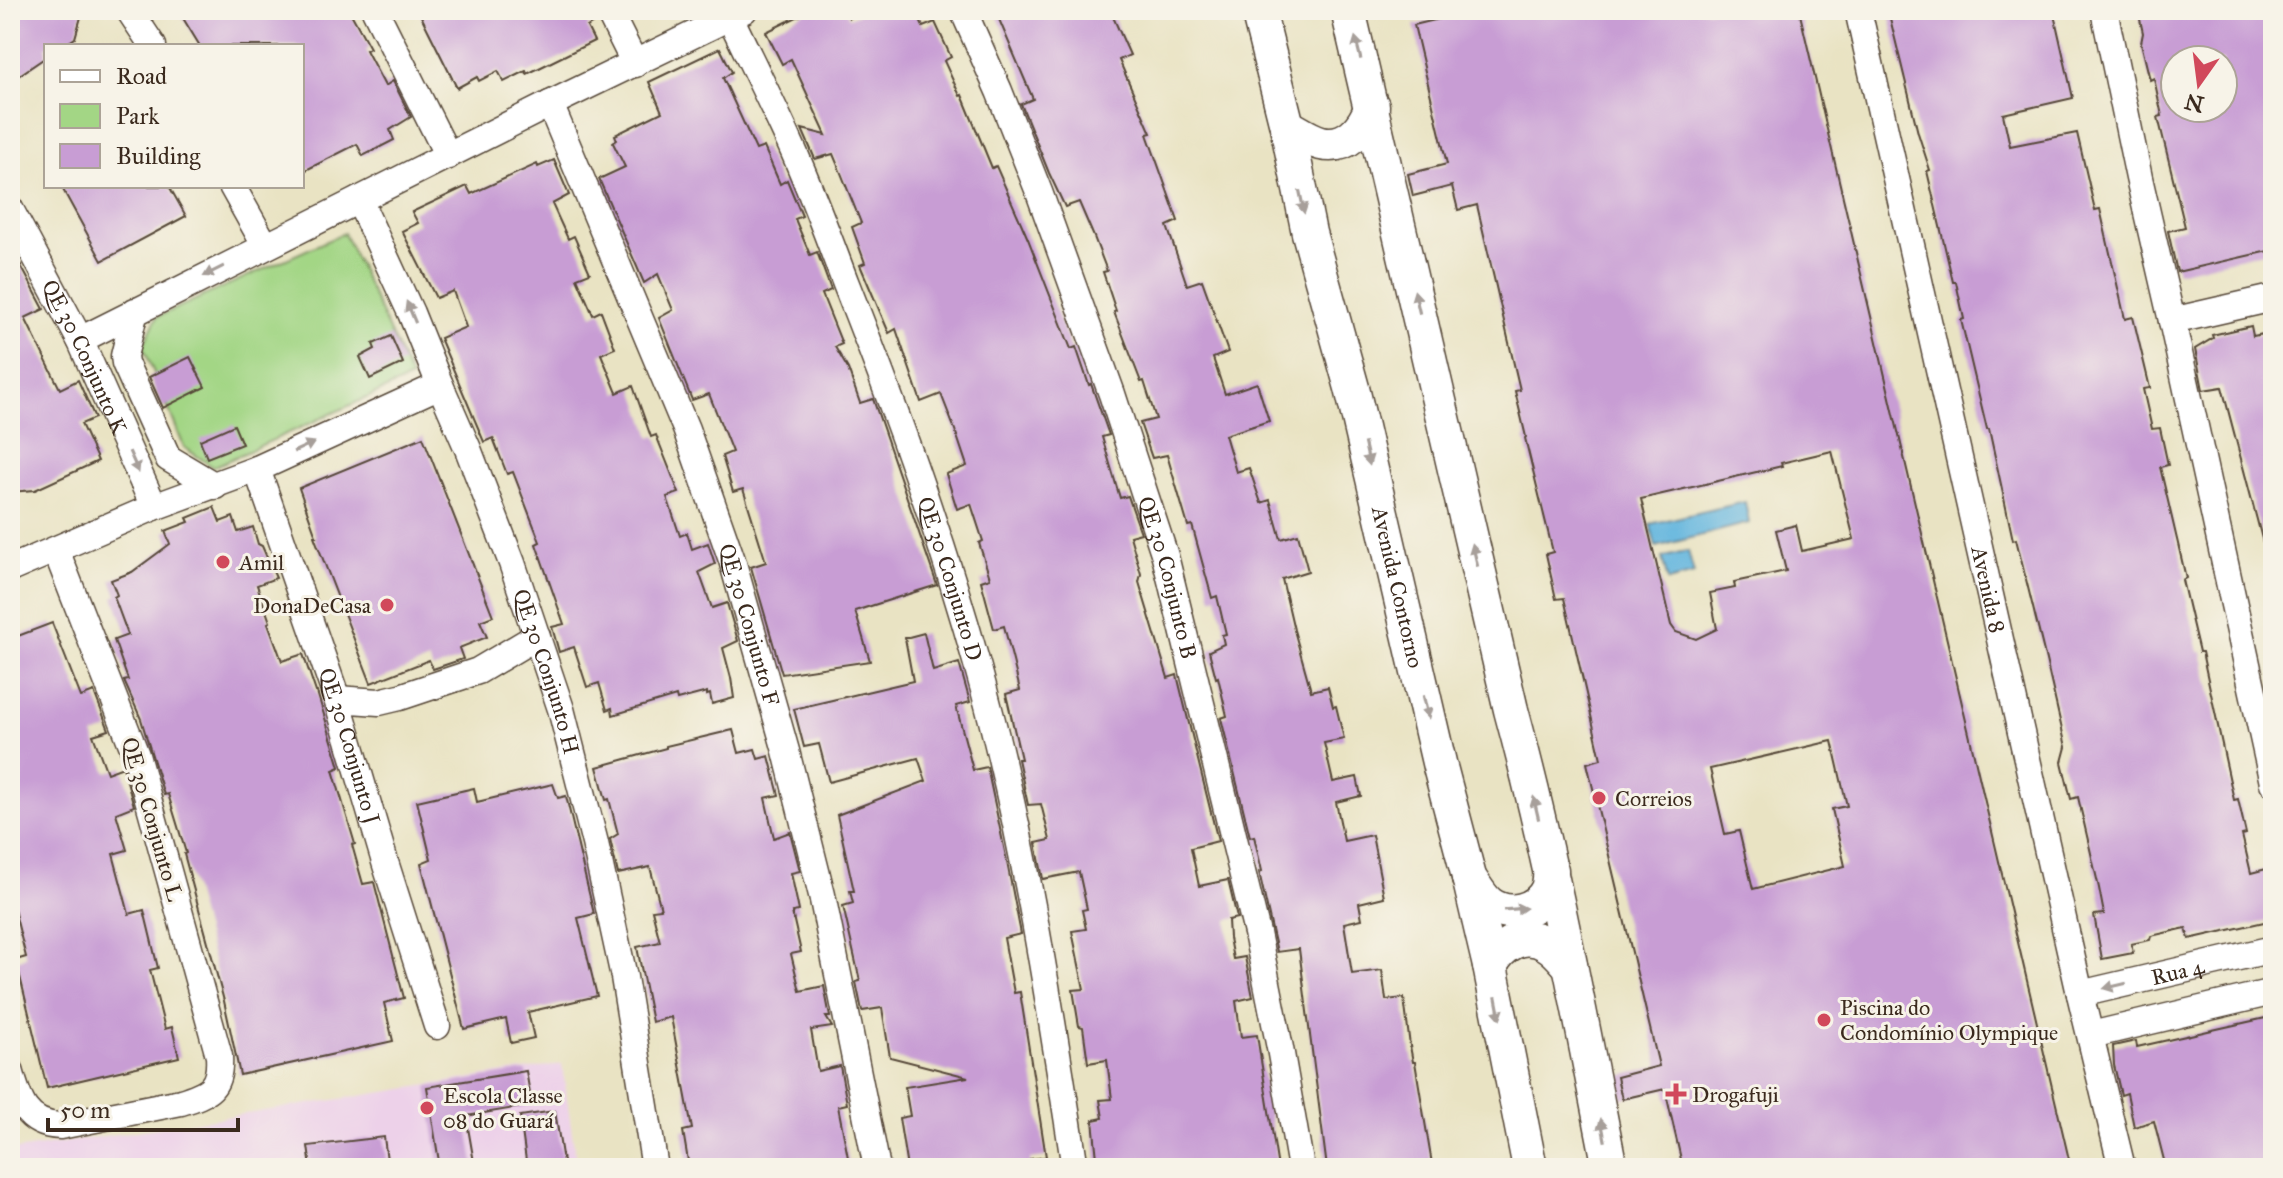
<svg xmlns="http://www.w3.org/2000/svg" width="2283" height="1178" font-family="'IM FELL Great Primer',serif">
<rect width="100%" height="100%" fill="#f7f3e8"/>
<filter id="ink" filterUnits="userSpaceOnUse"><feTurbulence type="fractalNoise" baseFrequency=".0125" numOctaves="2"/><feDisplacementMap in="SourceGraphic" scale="16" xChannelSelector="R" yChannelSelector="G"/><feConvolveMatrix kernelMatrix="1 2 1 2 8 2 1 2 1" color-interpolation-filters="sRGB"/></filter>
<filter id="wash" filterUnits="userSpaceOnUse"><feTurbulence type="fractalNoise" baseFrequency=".006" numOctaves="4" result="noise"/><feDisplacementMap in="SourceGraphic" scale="32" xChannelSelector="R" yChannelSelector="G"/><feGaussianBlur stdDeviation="1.8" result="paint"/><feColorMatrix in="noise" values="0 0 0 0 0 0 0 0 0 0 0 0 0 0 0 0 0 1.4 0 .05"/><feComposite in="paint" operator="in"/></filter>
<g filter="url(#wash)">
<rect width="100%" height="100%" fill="#e9e3c3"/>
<polygon fill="#edd1e9" points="562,1064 577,1168 10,1168 10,1151"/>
<polygon fill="#a3d685" stroke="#6f8052" stroke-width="2" points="344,233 411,378 213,467 184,447 143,346 157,317"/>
<g fill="#62b5de" stroke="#4e707e" stroke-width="2">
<polygon points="1745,502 1749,523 1656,547 1650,524"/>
<polygon points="1688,551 1694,574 1668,581 1662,558"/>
</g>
<g id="blocks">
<g fill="#c89dd4" fill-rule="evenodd">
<polygon points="10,10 83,10 75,38 63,46 46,46 46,57 18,76 10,64"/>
<polygon points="178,10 349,10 370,48 366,50 385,86 393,81 411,117 390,130 394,140 363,156 357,144 302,172 302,46 200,46"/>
<polygon points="418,10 592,10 596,21 587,27 594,41 527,74 526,71 504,82 498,71 479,81 477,77 457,88"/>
<polygon points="811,10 845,10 849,18 866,10 915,10 923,27 935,22 951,57 944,61 960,96 962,95 992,168 996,166 1028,239 1071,349 1076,347 1089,385 1091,384 1109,435 1102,437 1120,498 1128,496 1141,533 1130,536 1141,574 1139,582 1168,678 1177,675 1218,841 1191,848 1199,886 1228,880 1237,918 1228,920 1229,938 1233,959 1245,957 1253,997 1236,1001 1241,1037 1257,1035 1278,1168 1177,1168 1176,1162 1135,1168 1098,1168 1093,1120 1103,1118 1100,1100 1112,1099 1107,1060 1088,1063 1083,1027 1079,1026 1073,990 1084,989 1072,931 1086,929 1082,910 1087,909 1079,872 1043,879 1036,843 1050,840 1041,804 1028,805 1018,759 1021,759 1006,694 1020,690 1013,661 1004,626 994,629 981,581 990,578 979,543 983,541 971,504 957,509 946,474 967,466 955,430 941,394 921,402 896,329 889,333 860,265 865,263 852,227 861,223 841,173 833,154 815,159 802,129 826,135 791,59 782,64 766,32"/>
<polygon points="995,10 1110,10 1130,55 1119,60 1151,133 1147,134 1178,221 1167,226 1187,285 1202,280 1228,352 1213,358 1225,394 1257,383 1269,421 1225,435 1236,472 1249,468 1261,503 1270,500 1281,539 1298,534 1308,571 1282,579 1294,630 1311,691 1328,687 1333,707 1336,706 1344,739 1324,743 1333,782 1357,777 1361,796 1336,802 1344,841 1372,835 1384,897 1359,903 1362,919 1344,923 1352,974 1382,970 1386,1000 1404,998 1410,1046 1413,1062 1415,1062 1432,1164 1403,1168 1327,1168 1299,949 1277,952 1259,872 1262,871 1254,836 1250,837 1221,718 1227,716 1218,677 1216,678 1209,651 1224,644 1222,635 1226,634 1217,596 1212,598 1192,525 1188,526 1167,455 1152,458 1140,423 1156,419 1144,381 1141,382 1114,312 1116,311 1103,272 1107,271 1094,237 1079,202 1065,207 1049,173 1021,104 1033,99"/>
<path d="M1477,10h322l272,1158h-388l-18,-79 -43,10 -5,-22 42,-11 -72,-303 14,-4 -37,-161 -8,1 -10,-45 7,-2 -28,-114 1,-1 -11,-46 5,-1 -43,-185 -19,5 -6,-24 -39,10 -5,-22 39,-10 -33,-139zM1832,451l22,88 -52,12 -6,-26 -20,5 10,41 -52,11 1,6 -25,5 7,36 -21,10 -20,-7 -5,-7 -30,-126 141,-33 -1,-3zM1832,741l15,65 -15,3 13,57 -92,23 -14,-58 -14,3 -15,-65z"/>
<polygon points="1888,10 2053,10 2073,98 2003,114 2010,146 2077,133 2095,210 2100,209 2125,319 2133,317 2150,388 2143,389 2152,429 2160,428 2168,465 2160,467 2186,578 2182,580 2199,652 2202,652 2234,800 2238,799 2246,834 2242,835 2251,873 2270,868 2273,881 2273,920 2189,939 2186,928 2151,936 2150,940 2131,944 2133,953 2102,959 2094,915 2104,914 2099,888 2078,797 2071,799 2062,762 2066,747 2046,660 2016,539 2013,540 1989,429 1987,429 1961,320 1964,319 1956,282 1953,282 1927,171 1930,170 1918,133"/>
<path d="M2138,10h135v240l-96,22 -9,-41 17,-4 -27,-110 4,-1 -8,-38 -4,2 -9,-37 2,-10zM2175,60h48v48h-48z"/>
<polygon points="720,48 732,72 723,78 756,150 764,147 780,184 787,180 802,216 795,219 810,255 817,252 831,290 822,294 842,344 835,347 848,369 860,403 873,399 937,585 855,611 870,661 782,674 751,567 766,562 743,489 733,492 722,456 732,452 709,394 692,400 659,318 673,310 658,274 644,283 599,179 625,167 613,143 617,140 615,135 662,112 649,82"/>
<polygon points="554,160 569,195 552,204 568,239 574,236 590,273 577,278 593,315 601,311 615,348 601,354 617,393 633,386 651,437 656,435 679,493 667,497 680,536 687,533 692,549 708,543 715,564 699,572 712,608 727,603 738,641 723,648 731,678 734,698 712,704 710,694 707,695 707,692 677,700 676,696 613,715 612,708 607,710 599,683 587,687 574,647 559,652 552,627 564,624 536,544 540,542 513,472 507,474 493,438 484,442 440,338 466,327 453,291 436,298 402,231 418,223 412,212 467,186 471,194 537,164 538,167"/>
<polygon points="61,186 169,186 186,216 102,261"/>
<polygon points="10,245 44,309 25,318 60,389 78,380 95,418 81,424 98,461 35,490 10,492 10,457 16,454 10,440"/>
<polygon points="2251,326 2253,336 2273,332 2273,553 2266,554 2222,387 2203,390 2195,349 2213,338 2212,335"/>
<polygon points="391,336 403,363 370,379 360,357 375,349 373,344"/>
<polygon points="190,357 205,387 163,408 149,377"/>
<polygon points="234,425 242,444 207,458 200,440"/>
<polygon points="423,437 493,616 480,621 487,637 459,648 463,659 433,669 429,660 371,683 314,536 316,536 299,488"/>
<polygon points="214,507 220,522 233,517 238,532 253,527 258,544 262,546 276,578 257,585 270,622 268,623 282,661 303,654 316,692 317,692 340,767 333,770 355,844 352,845 363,884 374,882 404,998 384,1003 393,1041 240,1075 224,1001 184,854 186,853 168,794 164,795 141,719 124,681 128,680 114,640 128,635 114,597 117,595 111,580 132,572 170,544 165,531 189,522 187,518"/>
<polygon points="52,623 81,697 94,692 109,730 93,735 107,773 123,767 134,806 116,813 127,850 113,854 129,914 144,910 158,968 150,970 165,1029 172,1027 179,1057 47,1088 16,960 26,957 10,893 10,639"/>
<polygon points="924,633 933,671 959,663 970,702 956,706 973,770 987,767 1006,857 1021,934 1004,938 1014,993 1020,992 1046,1157 1030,1159 1031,1168 907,1168 899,1118 910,1116 905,1087 968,1077 890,1057 882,1008 862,1011 856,982 860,981 843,906 853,903 850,891 854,891 837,815 926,781 918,758 829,782 819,744 804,747 794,709 913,681 905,638"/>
<polygon points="733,730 739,753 755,749 758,759 769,756 779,795 765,798 774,838 790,832 800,871 791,873 799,911 792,912 801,952 791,954 800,991 824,986 830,1017 826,1017 832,1027 811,1030 818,1071 840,1066 847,1104 838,1106 850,1168 689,1167 683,1131 692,1129 671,1017 652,1022 637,947 660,942 652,910 661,909 650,867 618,874 610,839 618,834 609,799 606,800 597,767 666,748 666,746"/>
<polygon points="553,784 558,798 566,796 594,914 578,918 597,996 528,1012 534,1038 511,1043 506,1019 464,1029 421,863 431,859 417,801 474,788 477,802"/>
<polygon points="2270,1017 2273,1030 2273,1168 2166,1168 2154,1121 2134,1127 2127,1093 2121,1095 2114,1065 2113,1046 2136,1041 2137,1047"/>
<polygon points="526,1071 532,1105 466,1116 475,1168 440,1168 427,1087"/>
<polygon points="555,1111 564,1168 527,1168 520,1116"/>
<polygon points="384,1137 388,1168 311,1168 308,1146"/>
</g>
</g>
</g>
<g filter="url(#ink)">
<use href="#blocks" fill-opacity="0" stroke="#554637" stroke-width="2"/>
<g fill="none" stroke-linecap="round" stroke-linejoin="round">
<g stroke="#554637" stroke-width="29">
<g id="minor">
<polyline points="129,10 153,46"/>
<polyline points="375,10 448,156"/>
<polyline points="608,10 635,64"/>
<path id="s1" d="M963,10l36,81 40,101 73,202 53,162 92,377 23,115 21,120"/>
<path id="s2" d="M1858,10l222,984 42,174"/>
<polyline points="2104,10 2139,178 2172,321 2273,783"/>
<path id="s3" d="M730,17c20,42 41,84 60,126 21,46 38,94 56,141 50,126 96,254 132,384 46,164 71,332 97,500"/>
<path id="s4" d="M550,104l136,325 46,131 54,191 36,144 55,273"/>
<polyline points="232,186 265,245"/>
<path id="s5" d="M359,200l52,113 29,72 28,64 44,114 49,146 34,134 29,134 31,191"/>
<path id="s6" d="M10,209l70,131 74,167"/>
<polyline points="135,311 124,356 125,363 168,458 215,486"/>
<polyline points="2172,321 2273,298"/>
<polyline points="80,340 550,104 744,10"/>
<path id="s7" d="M257,469l80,230 48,163 52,164"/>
<polyline points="10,569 154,507 257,469 440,385"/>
<polyline points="337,699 379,702 400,697 478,671 537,636"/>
<path id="s8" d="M2080,994l193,-45"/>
<polyline points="2091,1035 2273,992"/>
<path d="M10,1070c8,29 15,55 50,56l121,-24c28,-9 40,-14 38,-46l-83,-301 -80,-205"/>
</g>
</g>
<g stroke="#554637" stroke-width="37">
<g id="major">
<path id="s9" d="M1258,10l29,116 22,107 43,155 88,379 29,110 21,89 40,202"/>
<path d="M1348,10l163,700c41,151 69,305 99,458"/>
<path d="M1287,126c10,5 22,14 34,17 26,6 43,-15 51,-37"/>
<path d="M1469,878c6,8 12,19 19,25 20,16 50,8 60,-14 2,-6 2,-12 3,-19"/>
<path d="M1490,966c11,-21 33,-36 57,-22 9,5 16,14 23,22"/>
</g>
</g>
<use href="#minor" stroke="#fff" stroke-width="26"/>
<use href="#major" stroke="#fff" stroke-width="34"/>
</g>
<defs><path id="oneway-solid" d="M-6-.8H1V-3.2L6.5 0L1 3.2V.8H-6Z" transform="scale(2)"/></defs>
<g fill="#a79f9a">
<use href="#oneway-solid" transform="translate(1358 48) rotate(-104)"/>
<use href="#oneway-solid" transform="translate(1302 202) rotate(78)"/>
<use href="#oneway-solid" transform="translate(214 271) rotate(153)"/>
<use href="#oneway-solid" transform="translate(1417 302) rotate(-103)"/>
<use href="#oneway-solid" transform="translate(411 312) rotate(-113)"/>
<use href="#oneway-solid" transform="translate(304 447) rotate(-25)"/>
<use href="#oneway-solid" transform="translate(1367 454) rotate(77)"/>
<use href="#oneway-solid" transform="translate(134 462) rotate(66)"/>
<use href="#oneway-solid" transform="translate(1475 555) rotate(-103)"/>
<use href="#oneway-solid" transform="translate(1426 707) rotate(77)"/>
<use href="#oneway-solid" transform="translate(1536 808) rotate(-103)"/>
<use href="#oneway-solid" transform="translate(1515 909) rotate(-4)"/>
<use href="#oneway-solid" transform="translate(2115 986) rotate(167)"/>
<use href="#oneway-solid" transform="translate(1498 1008) rotate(79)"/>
<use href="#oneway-solid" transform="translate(1603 1130) rotate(-101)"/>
</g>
</g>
<g fill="#d1495b" stroke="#f7f3e8" stroke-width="3">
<circle cx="223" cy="562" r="8"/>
<circle cx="387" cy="605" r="8"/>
<circle cx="1599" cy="798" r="8"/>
<circle cx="1824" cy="1020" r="8"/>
<path d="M1672 1082h8v8h8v8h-8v8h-8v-8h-8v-8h8z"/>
<circle cx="427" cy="1108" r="8"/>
</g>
<g text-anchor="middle" stroke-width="6" stroke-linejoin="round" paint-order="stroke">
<g font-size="22" fill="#3b2a1e" stroke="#f7f3e8">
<text dy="8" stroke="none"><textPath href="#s6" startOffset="166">QE 30 Conjunto K</textPath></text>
<text dy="8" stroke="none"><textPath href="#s3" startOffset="604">QE 30 Conjunto D</textPath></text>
<text dy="8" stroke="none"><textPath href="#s1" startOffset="604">QE 30 Conjunto B</textPath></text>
<text dy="8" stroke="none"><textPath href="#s9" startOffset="594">Avenida Contorno</textPath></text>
<text dy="8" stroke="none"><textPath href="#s2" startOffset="594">Avenida 8</textPath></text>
<text dy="8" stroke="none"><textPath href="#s4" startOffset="558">QE 30 Conjunto F</textPath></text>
<text dy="8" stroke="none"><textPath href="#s5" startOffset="508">QE 30 Conjunto H</textPath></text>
<text dy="8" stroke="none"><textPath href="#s7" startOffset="292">QE 30 Conjunto J</textPath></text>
<text transform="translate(153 819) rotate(74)" y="8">QE 30 Conjunto L</text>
<text dy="8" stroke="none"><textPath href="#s8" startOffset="100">Rua 4</textPath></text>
</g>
<g font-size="22" fill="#3b2a1e" stroke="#f7f3e8" text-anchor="start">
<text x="239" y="570">Amil</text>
<text x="371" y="613" text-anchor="end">DonaDeCasa</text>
<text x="1615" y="806">Correios</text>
<text x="1840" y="1015">Piscina do<tspan x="1840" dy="25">Condomínio Olympique</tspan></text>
<text x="1692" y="1102">Drogafuji</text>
<text x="443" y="1103">Escola Classe<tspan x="443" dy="25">08 do Guará</tspan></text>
</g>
</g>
<rect width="2283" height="1178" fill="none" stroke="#f7f3e8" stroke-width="40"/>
<rect x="44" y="44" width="260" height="144" fill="#f7f3e8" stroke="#aca397" stroke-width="2"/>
<rect x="60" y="70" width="40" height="12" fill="#ffffff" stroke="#aca397" stroke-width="2"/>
<text x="116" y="84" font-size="24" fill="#3b2a1e">Road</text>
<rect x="60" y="104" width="40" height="24" fill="#a3d685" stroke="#aca397" stroke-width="2"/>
<text x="116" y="124" font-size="24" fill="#3b2a1e">Park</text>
<rect x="60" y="144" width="40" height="24" fill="#c89dd4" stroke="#aca397" stroke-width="2"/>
<text x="116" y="164" font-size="24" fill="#3b2a1e">Building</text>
<g transform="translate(2199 84) rotate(194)"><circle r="38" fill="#f7f3e8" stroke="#aca397" stroke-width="2"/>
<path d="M0-6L14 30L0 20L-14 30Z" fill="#d1495b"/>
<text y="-12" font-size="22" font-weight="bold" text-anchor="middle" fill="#3b2a1e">N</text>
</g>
<path d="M48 1118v12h190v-12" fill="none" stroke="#3b2a1e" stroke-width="4"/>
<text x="60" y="1118" font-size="24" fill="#3b2a1e" stroke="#f7f3e8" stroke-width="6" paint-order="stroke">50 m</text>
</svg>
